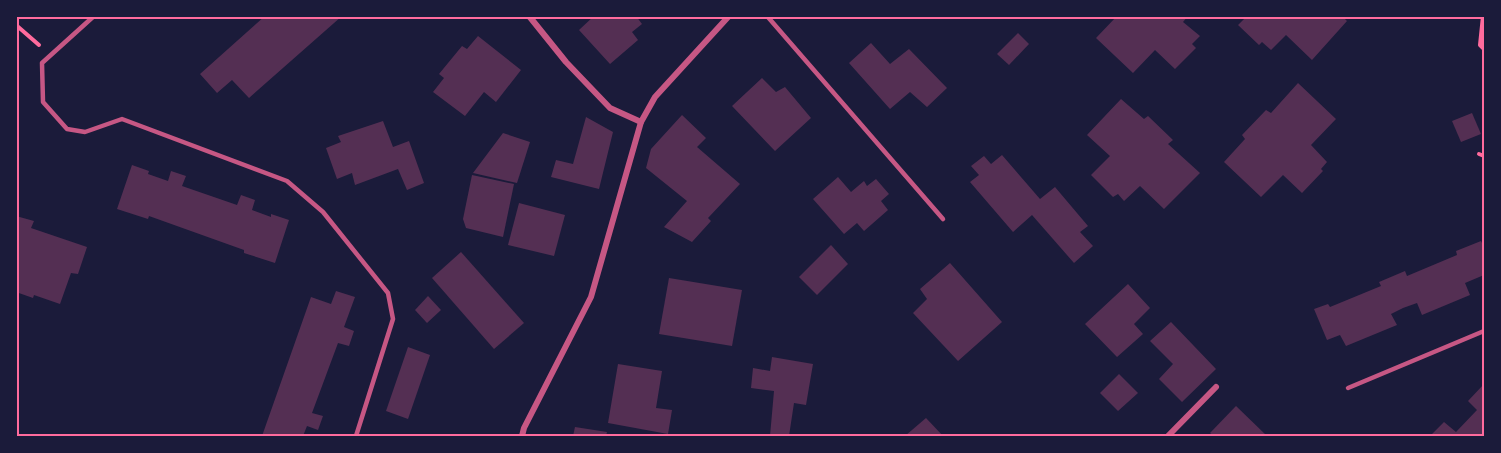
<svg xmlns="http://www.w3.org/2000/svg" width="1501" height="453" font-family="Literata,serif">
<rect width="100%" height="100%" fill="#1b1b3a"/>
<g fill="#542f53">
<polygon points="265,16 342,16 249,98 232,80 217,93 200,74"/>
<polygon points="594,16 636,16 642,24 632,32 638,40 610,64 579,30"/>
<polygon points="1117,16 1188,16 1183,22 1200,36 1192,44 1196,48 1175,69 1155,50 1133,73 1096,38"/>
<polygon points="1247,16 1342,16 1347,21 1312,60 1286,35 1271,50 1262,42 1259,45 1238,25"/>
<polygon points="1018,33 1029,44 1009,65 997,54"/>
<polygon points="478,36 521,70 496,102 484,92 465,116 433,92 444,78 439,74 462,46 467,49"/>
<polygon points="871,43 890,64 909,49 947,88 927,107 910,92 890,109 849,63"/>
<polygon points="762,78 776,92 785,87 811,118 775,151 732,106"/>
<polygon points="1298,83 1336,119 1311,145 1327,162 1321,169 1323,171 1302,193 1283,175 1261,197 1224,162 1245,139 1242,135 1266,110 1271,113"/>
<polygon points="1121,99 1144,119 1148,116 1173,140 1168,144 1200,173 1164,209 1140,186 1124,201 1118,194 1113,197 1091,175 1110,156 1087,135"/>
<polygon points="1472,113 1481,134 1461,142 1452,121"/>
<polygon points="682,115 706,138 697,147 740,184 708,218 711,221 692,242 664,227 687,201 646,168 651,149"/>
<polygon points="586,117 613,132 599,189 551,177 556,160 573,164"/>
<polygon points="383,121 393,147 409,141 424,183 407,190 398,169 355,185 352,173 337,179 326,148 341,142 338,136"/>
<polygon points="503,133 530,142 517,183 473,173"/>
<polygon points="1002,155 1040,199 1055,187 1088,226 1080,232 1093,246 1074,263 1032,215 1013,232 970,182 979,175 971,166 984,156 991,164"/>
<polygon points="132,165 149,171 148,174 168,181 171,171 186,176 182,186 237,205 241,195 255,200 252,210 271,217 271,214 289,220 275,263 244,253 244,250 149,216 148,219 117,209"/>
<polygon points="472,175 514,184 503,237 466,228 463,219"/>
<polygon points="838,177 851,192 864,181 867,186 876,179 889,194 881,201 888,210 864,231 857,223 844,234 813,199"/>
<polygon points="519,203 565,215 554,256 508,245"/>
<polygon points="16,216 34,221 31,228 87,247 78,274 71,273 60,304 34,295 33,298 16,292"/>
<polygon points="1481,241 1483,245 1484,244 1484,275 1465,283 1470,295 1422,315 1417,303 1403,308 1391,314 1397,325 1346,346 1340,335 1327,340 1314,309 1328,304 1330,307 1381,286 1379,282 1405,271 1407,276 1457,255 1456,251"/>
<polygon points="831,245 848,264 817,295 799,277"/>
<polygon points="461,252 524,323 494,349 432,278"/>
<polygon points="950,263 1002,322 958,361 913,313 927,299 920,289"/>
<polygon points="669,278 742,290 732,346 659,334"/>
<polygon points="1128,284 1150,308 1134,324 1143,334 1117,357 1085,324"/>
<polygon points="336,291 355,297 344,327 354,331 349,346 338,343 312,413 323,416 318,430 307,426 303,436 262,436 311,297 331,304"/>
<polygon points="428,296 441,310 427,323 415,310"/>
<polygon points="1171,322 1216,369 1182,402 1159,379 1173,364 1150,341"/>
<polygon points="408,347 430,355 408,419 386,411"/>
<polygon points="772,357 813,364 806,405 794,403 789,436 770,436 774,391 751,388 753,368 770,371"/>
<polygon points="618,364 662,371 656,408 672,410 668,434 608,423"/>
<polygon points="1119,374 1138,393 1118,411 1100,393"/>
<polygon points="1484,384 1484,436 1430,436 1444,422 1456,432 1477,410 1468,401"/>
<polygon points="1236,406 1267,436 1214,436 1210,433"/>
<polygon points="926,418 943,436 905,436"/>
<polygon points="575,427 607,432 606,436 573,436"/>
</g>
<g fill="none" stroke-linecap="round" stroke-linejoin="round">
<g stroke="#ff6b9d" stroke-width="4">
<polyline points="1483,16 1480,45 1484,49"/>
<polyline points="16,25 39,45"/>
<polyline points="1479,154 1484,156"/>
</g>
<g stroke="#c65784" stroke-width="4.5">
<polyline points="94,16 42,63 43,102 67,129 85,132 122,119 287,181 323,212 388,293 393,319 356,436"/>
<polyline points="767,16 943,219"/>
<polyline points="1348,388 1484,331"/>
</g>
<g stroke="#c65784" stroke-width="6">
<polyline points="529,16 566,62 610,108 641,122"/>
<polyline points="522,436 524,428 591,297 641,122 655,97 729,16"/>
<polyline points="1168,436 1216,387"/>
</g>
</g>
<rect width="1501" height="453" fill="none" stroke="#1b1b3a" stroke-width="36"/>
<rect x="18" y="18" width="1465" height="417" fill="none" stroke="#ff6b9d" stroke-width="2"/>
</svg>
